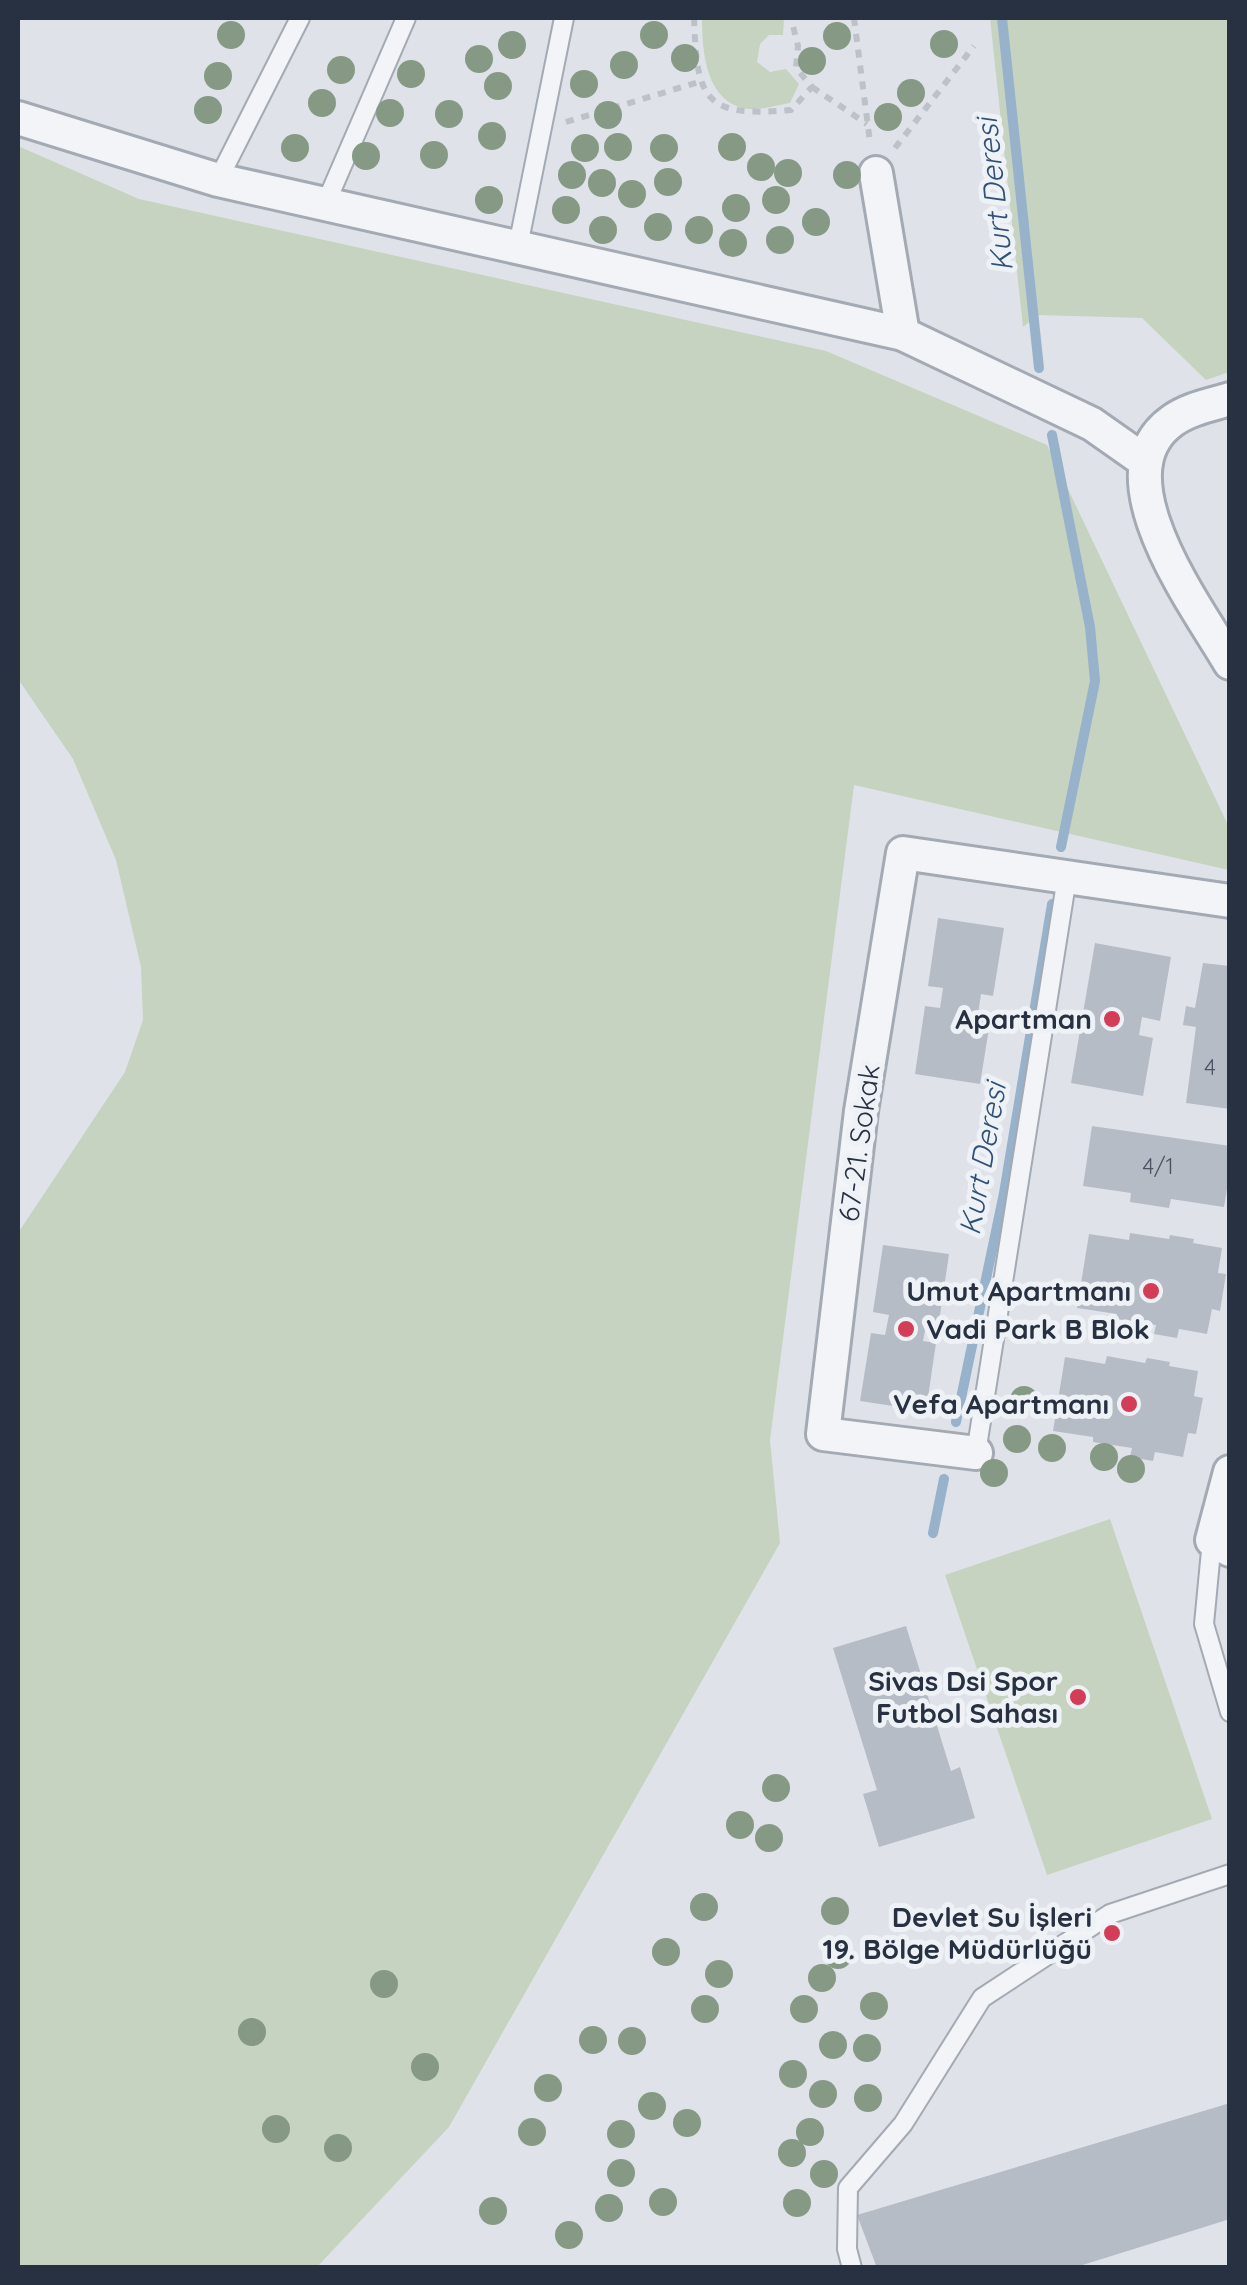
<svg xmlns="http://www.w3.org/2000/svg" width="1247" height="2285" font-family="Quicksand,sans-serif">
<rect width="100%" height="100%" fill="#dfe3e9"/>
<g fill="#c5d3c0">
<path d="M702,18h82l-1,17h-14l-9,9 -3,18 13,10 16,-3 13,15 -9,19c-13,2 -28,7 -41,6 -43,-5 -47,-57 -47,-91z"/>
<polygon points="990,18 1229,18 1229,372 1206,380 1142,318 1038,315 1023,327"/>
<polygon points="18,146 139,199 826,351 1047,445 1229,827 1229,870 854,785 770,1440 780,1543 449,2127 317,2267 18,2267 18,1233 125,1072 143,1020 141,967 116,860 73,759 18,679"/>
<polygon points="1110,1519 1212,1819 1047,1875 945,1575"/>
</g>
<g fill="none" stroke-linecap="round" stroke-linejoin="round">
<g stroke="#98b2cb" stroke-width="10">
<polyline points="1002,18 1039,368"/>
<polyline points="1052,435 1090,627 1095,681 1061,847"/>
<polyline points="956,1422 1004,1193 1052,904"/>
<polyline points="933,1533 944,1479"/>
</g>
</g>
<g fill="#b6bcc6">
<polygon points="938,918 1004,928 993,996 981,994 978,1014 991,1016 980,1084 915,1074 925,1006 940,1008 943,988 928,986"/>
<polygon points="1095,943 1171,957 1160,1021 1142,1017 1139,1035 1153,1038 1143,1096 1071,1083"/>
<polygon points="1203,963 1230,966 1230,1109 1186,1103 1196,1027 1183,1025 1186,1006 1195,1008"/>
<polygon points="1092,1126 1230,1146 1230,1189 1227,1189 1224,1207 1171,1199 1169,1208 1130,1202 1131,1193 1083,1186"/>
<polygon points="1130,1233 1169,1239 1170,1235 1194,1239 1193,1243 1222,1248 1218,1273 1226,1274 1220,1311 1212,1309 1207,1334 1179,1329 1177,1338 1154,1334 1156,1325 1116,1319 1117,1314 1077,1308 1089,1234 1129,1240"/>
<polygon points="883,1245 949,1254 939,1322 927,1320 923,1341 936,1343 926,1411 860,1401 871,1333 885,1335 889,1315 873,1312"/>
<polygon points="1107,1356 1145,1363 1147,1358 1170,1362 1169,1366 1198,1371 1194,1396 1203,1398 1196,1434 1188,1433 1183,1457 1155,1452 1153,1461 1130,1457 1132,1448 1093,1442 1093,1437 1053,1431 1065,1357 1105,1364"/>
<polygon points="906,1626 951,1771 960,1767 975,1818 879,1847 863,1794 877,1790 833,1648"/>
<polygon points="1230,2103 1230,2219 1073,2268 877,2268 857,2215"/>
</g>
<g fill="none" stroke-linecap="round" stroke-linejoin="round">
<g stroke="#a4aab3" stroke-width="22">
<g id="lane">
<polyline points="218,180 300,18"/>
<polyline points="325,205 406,18"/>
<polyline points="518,246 564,18"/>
<polyline points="976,1453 1067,877"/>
<polyline points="1212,1540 1204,1624 1230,1712"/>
<polyline points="852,2268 847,2249 848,2188 903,2124 982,1998 1110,1914 1230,1874"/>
</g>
</g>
<g stroke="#a4aab3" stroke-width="38">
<g id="street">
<polyline points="18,118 218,180 903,334 1092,424 1146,462"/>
<polyline points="876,173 903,334"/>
<path d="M1230,399c-20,6 -42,10 -58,22 -75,54 26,187 58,242"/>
<polyline points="976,1453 823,1434 861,1111 903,853 1230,901"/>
<polyline points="1230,1472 1212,1540 1230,1550"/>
</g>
</g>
<g stroke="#bdc1c8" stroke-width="6" stroke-dasharray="8 8" stroke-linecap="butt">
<path d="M694,18c3,81 9,100 97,92l21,-23 -16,-19 2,-22 -7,-28"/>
<polyline points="854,18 870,142"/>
<polyline points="812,87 867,124"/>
<polyline points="566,122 699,82"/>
<polyline points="895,148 974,46"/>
</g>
<use href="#lane" stroke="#f2f4f7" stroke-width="18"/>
<use href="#street" stroke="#f2f4f7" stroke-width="32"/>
</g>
<g fill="#859985">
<circle cx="231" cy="35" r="14"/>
<circle cx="654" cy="35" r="14"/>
<circle cx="837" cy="36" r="14"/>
<circle cx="944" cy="44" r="14"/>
<circle cx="512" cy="45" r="14"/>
<circle cx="685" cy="58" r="14"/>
<circle cx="479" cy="59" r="14"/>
<circle cx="812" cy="61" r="14"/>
<circle cx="624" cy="65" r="14"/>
<circle cx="341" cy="70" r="14"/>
<circle cx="411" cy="74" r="14"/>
<circle cx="218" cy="76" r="14"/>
<circle cx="584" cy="84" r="14"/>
<circle cx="498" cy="86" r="14"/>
<circle cx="911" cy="93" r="14"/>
<circle cx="322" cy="103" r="14"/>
<circle cx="208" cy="110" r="14"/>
<circle cx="390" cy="113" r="14"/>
<circle cx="449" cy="114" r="14"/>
<circle cx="608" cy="115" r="14"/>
<circle cx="888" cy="117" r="14"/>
<circle cx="492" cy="136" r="14"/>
<circle cx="618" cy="147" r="14"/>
<circle cx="732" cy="147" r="14"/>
<circle cx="295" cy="148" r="14"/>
<circle cx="585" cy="148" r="14"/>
<circle cx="664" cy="148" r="14"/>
<circle cx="434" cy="155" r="14"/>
<circle cx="366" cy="156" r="14"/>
<circle cx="761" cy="167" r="14"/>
<circle cx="788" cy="173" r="14"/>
<circle cx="572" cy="175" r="14"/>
<circle cx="847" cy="175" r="14"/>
<circle cx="668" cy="182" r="14"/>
<circle cx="602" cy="183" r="14"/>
<circle cx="632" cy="194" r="14"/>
<circle cx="489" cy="200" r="14"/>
<circle cx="776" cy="200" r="14"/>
<circle cx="736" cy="208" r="14"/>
<circle cx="566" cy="210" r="14"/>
<circle cx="816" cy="222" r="14"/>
<circle cx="658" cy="227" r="14"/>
<circle cx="603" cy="230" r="14"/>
<circle cx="699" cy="230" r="14"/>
<circle cx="780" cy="240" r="14"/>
<circle cx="733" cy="243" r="14"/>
<circle cx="1024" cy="1400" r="14"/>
<circle cx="1017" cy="1439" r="14"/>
<circle cx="1052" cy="1448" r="14"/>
<circle cx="1104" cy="1457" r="14"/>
<circle cx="1131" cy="1469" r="14"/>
<circle cx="994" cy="1473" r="14"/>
<circle cx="776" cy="1788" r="14"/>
<circle cx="740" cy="1825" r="14"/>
<circle cx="769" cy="1838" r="14"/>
<circle cx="704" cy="1907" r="14"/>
<circle cx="835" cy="1911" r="14"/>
<circle cx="666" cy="1952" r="14"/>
<circle cx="838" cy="1955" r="14"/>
<circle cx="719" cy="1974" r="14"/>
<circle cx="822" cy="1978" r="14"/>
<circle cx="384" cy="1984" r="14"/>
<circle cx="874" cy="2006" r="14"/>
<circle cx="705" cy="2009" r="14"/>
<circle cx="804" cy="2009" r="14"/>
<circle cx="252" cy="2032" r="14"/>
<circle cx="593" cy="2040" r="14"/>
<circle cx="632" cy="2041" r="14"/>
<circle cx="833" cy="2045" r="14"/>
<circle cx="867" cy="2048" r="14"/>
<circle cx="425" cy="2067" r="14"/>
<circle cx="793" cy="2074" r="14"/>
<circle cx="548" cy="2088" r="14"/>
<circle cx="823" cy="2094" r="14"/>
<circle cx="868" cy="2098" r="14"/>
<circle cx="652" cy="2106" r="14"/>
<circle cx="687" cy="2123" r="14"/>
<circle cx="276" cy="2129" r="14"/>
<circle cx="532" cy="2132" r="14"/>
<circle cx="810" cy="2132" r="14"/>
<circle cx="621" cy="2134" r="14"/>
<circle cx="338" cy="2148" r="14"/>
<circle cx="792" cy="2153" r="14"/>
<circle cx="621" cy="2173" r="14"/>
<circle cx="824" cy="2174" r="14"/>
<circle cx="663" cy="2202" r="14"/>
<circle cx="797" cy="2203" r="14"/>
<circle cx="609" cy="2208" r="14"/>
<circle cx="493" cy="2211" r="14"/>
<circle cx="569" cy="2235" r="14"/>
</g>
<g fill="#d43d57" stroke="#eef2f6" stroke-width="4">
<circle cx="1112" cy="1019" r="10"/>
<circle cx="1151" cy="1291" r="10"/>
<circle cx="906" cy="1329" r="10"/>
<circle cx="1129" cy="1404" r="10"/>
<circle cx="1078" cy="1697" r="10"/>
<circle cx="1112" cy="1933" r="10"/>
</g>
<g text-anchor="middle" stroke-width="10" stroke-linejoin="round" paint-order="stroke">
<g font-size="22" fill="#4b5462">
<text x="1210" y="1075">4</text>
<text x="1158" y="1174">4/1</text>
</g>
<g font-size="28" font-weight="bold" fill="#273141" stroke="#eef2f6" text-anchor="end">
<text x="1092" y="1029">Apartman</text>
<text x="1131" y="1301">Umut Apartmanı</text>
<text x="926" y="1339" text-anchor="start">Vadi Park B Blok</text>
<text x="1109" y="1414">Vefa Apartmanı</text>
<text x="1058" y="1691">Sivas Dsi Spor<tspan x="1058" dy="32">Futbol Sahası</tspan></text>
<text x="1092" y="1927">Devlet Su İşleri<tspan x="1092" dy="32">19. Bölge Müdürlüğü</tspan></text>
</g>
<g font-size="28" fill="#273141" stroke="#eef2f6">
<text transform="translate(859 1143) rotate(-82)" y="10">67-21. Sokak</text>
</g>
<g font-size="30" font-style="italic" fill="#2f5177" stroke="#eef2f6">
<text transform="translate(995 195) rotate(-96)" y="10">Kurt Deresi</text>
<text transform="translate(983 1159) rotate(-80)" y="10">Kurt Deresi</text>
</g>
</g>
<rect width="1247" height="2285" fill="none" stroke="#273141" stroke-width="40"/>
</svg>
